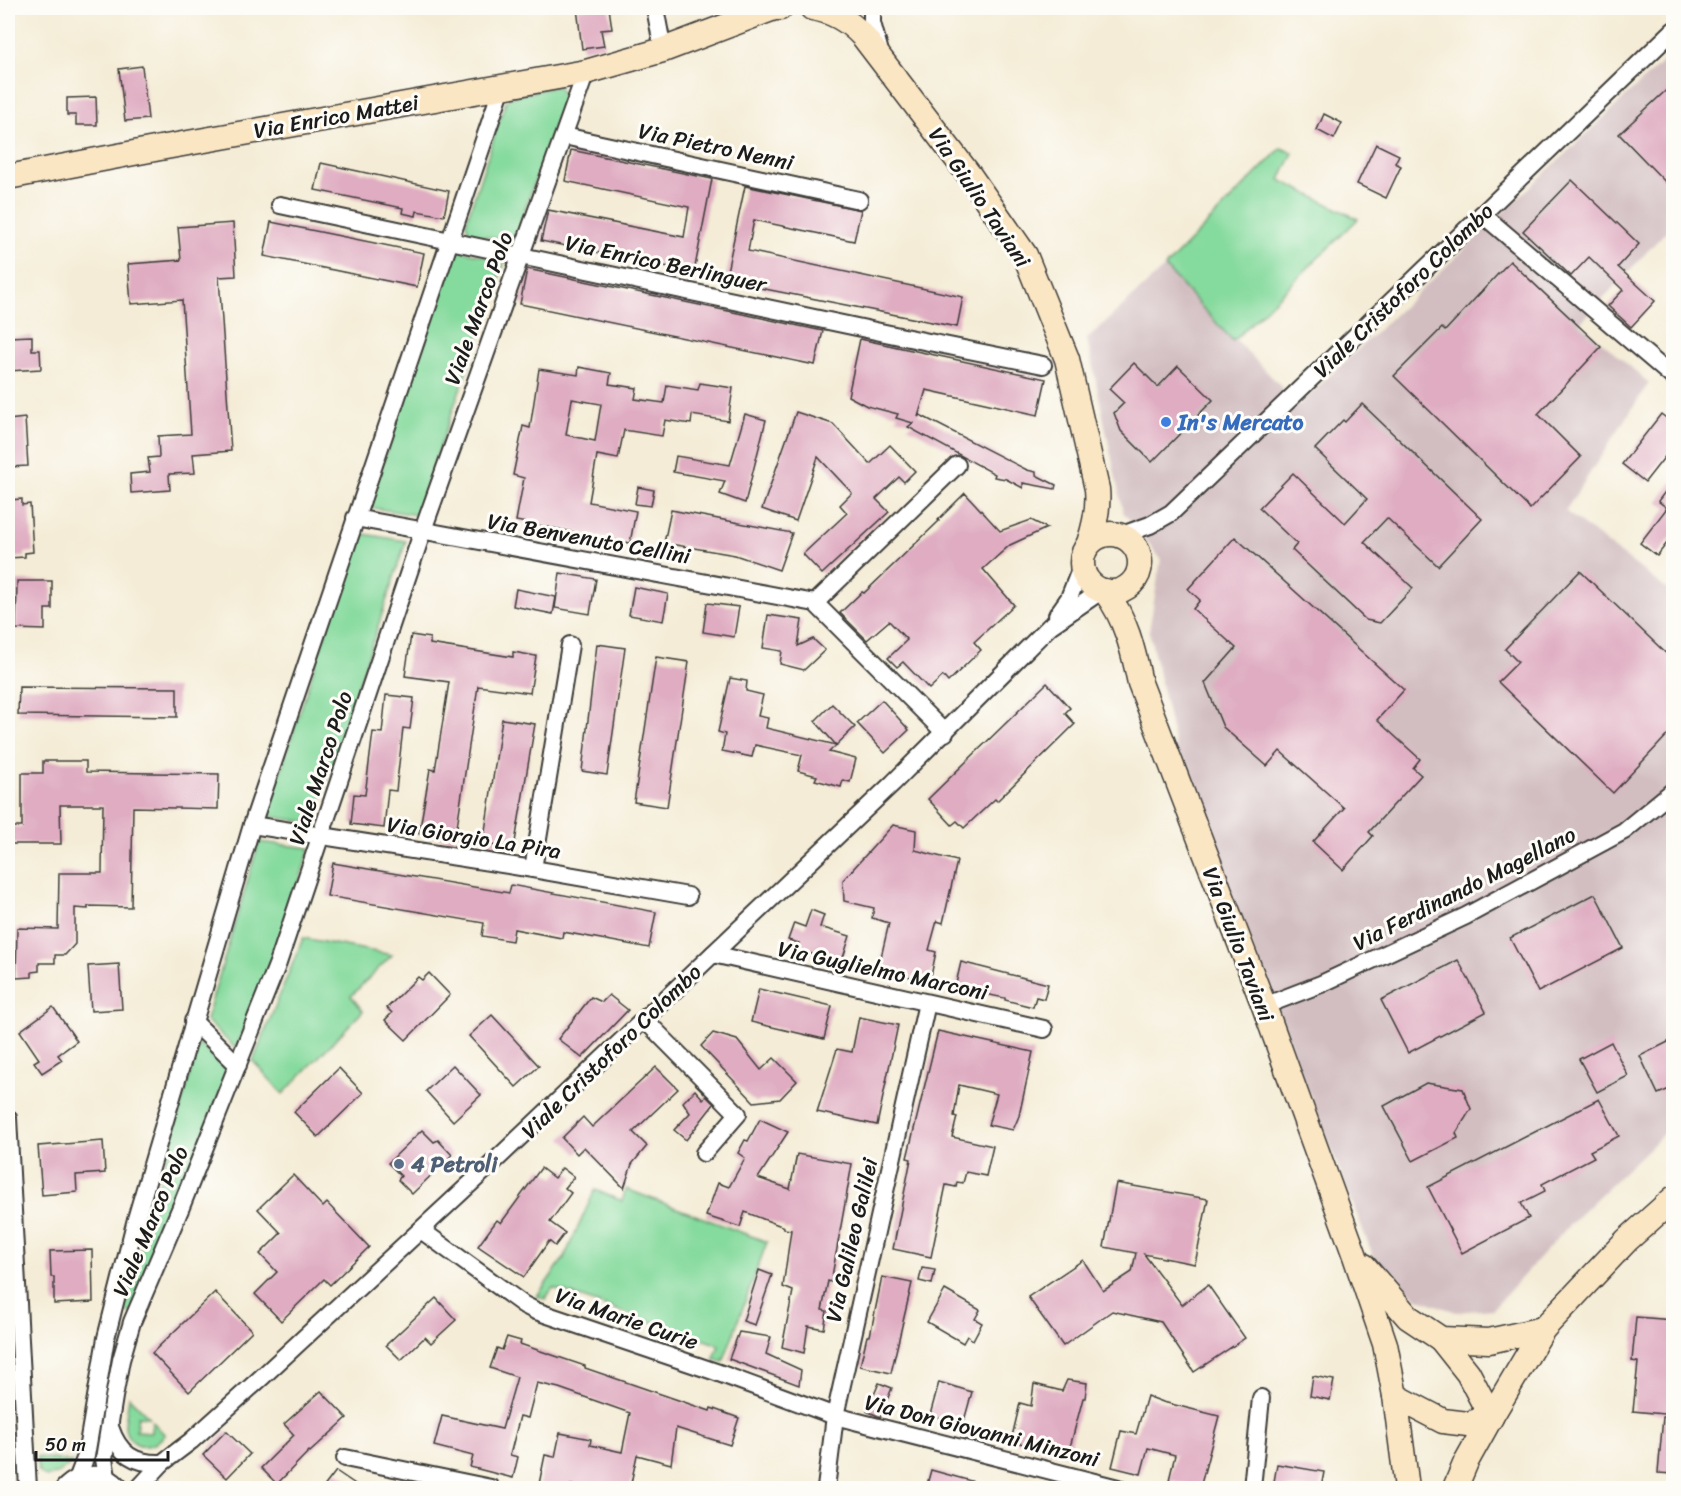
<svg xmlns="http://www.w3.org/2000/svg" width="1681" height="1496" font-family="Sriracha,sans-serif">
<rect width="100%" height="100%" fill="#fdfcf7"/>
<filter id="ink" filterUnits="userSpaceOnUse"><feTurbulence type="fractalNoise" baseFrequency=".0167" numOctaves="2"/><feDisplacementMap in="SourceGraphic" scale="12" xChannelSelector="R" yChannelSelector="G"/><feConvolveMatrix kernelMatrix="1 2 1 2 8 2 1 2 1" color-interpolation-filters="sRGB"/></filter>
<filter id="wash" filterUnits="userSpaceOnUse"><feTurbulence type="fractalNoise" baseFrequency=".008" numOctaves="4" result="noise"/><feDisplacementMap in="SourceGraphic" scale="24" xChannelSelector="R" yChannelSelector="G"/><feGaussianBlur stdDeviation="1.35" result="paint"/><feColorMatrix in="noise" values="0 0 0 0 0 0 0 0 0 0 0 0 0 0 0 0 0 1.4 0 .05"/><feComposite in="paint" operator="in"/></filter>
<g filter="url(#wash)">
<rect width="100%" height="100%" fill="#f4ecd6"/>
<polygon fill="#d2bec1" points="1673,52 1673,224 1580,323 1649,383 1565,511 1673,594 1673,1126 1667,1130 1574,1220 1493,1309 1456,1312 1417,1298 1374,1258 1178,758 1149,631 1161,559 1123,512 1087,339 1165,267 1299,405"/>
<g fill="#85da9d" stroke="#507b5c" stroke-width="1.5">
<polygon points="558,86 564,97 516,235 513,240 509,240 469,234 466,222 506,101 511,97"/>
<polygon points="1281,148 1293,153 1280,180 1358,219 1233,341 1165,267"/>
<polygon points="459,250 501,260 504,263 503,267 416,515 367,507 454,254"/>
<polygon points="358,533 406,541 313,823 266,816"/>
<polygon points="259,842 310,848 284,929 236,1049 206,1020"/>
<polygon points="303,938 392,955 351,996 363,1011 283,1094 253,1061"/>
<polygon points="199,1043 228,1072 131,1313 123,1312"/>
<polygon points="626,1189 767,1242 723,1362 714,1359 719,1345 553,1288 545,1299 537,1296 564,1258 595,1190 622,1201"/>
<path d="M129,1397l20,20 -11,-1 -2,15 15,1 1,-11 13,14c-3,3 -7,7 -11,9 -13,6 -28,-3 -29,-17 0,-10 3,-20 4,-30z"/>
<polygon points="37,1457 72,1462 57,1474 46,1477 38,1471"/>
</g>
<g id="blocks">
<g fill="#dfacc1" fill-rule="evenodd">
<polygon points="577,8 609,8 612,29 601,30 604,46 582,49"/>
<polygon points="142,66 148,119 125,121 119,69"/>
<polygon points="1674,83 1674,191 1619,134"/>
<polygon points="96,97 97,125 76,125 76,115 67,115 67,98"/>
<polygon points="1324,114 1342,123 1334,139 1317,130"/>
<polygon points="1376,144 1399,155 1395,163 1401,166 1386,198 1357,184"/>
<polygon points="571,150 712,179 694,272 541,241 548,210 684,237 689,207 565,181"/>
<polygon points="321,163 449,191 444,216 417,211 416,216 402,213 403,208 315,190"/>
<polygon points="1572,180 1639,244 1618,267 1655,301 1631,327 1608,306 1623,290 1589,257 1571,276 1523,231"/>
<polygon points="745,186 861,210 854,241 754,220 748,251 963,297 957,327 725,281"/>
<polygon points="271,222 424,253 417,287 264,256"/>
<polygon points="233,223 236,276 219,277 231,451 193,454 195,473 169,474 170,490 131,493 130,474 150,472 148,458 159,457 158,436 191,434 182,300 131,304 128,264 181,260 178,227"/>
<polygon points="1510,261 1601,347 1538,414 1581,457 1530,509 1394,376 1442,328 1445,331"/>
<polygon points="527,269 823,331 815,365 520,304"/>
<polygon points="32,336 32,350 40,350 41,369 8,371 8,337"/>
<polygon points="860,339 1046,379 1038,415 926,390 918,417 920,415 1027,470 1036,472 1036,475 1056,485 1055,489 1023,483 1023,488 1006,479 994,477 995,474 908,427 913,423 896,418 898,414 867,406 848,396"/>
<polygon points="1134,363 1158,387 1178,366 1213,400 1152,462 1121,431 1114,413 1124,403 1109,389"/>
<path d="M579,367l32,6 -2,11 28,4 -2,11 29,4 3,-18 31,5 2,-7 33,5 -5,33 -36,-6 -1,9 -26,-4 -3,16 -38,-6 -6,29 -21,-4 -8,47 47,9 -6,32 -114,-22 8,-43 -11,-3 10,-49 7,2 9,-59 39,6zM572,399l29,5 -6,37 -29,-6z"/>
<polygon points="1362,404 1482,519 1438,566 1387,518 1364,542 1413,588 1380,623 1366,620 1292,550 1297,544 1259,508 1293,473 1345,523 1367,499 1315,449 1343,420 1345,422"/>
<polygon points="796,412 833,424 870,464 890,445 915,471 904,482 899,477 876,499 889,512 822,574 803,554 847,513 840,505 852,493 818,457 796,521 762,509"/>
<polygon points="745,414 766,420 745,503 720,494 725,481 673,472 676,456 730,465"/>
<polygon points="1661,414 1674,424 1674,445 1645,482 1622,464"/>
<polygon points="25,418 28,466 8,467 8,420"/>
<polygon points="1674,480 1674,534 1657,556 1640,543 1667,508 1658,501"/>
<polygon points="638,487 654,490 651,506 635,504"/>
<polygon points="965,493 1000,531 1031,520 1047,528 1010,545 983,569 1014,605 974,642 981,650 948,682 943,676 929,689 903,662 897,667 888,658 907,640 889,621 867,640 840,613 862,592 864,593 939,521 938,520"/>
<polygon points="22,499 22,505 30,504 33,552 25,553 25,557 8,558 8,500"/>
<polygon points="671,510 792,533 779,570 735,555 664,543"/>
<polygon points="1235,537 1404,690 1377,720 1420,759 1413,768 1421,775 1369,832 1373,836 1343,870 1313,842 1344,808 1280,751 1267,766 1223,727 1205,683 1236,648 1193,609 1200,600 1188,589"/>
<polygon points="1580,571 1674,661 1674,728 1613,793 1498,682 1518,662 1505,649"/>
<polygon points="560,573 596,579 590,614 555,608"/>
<polygon points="17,581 52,581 52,609 45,609 45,630 16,629"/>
<polygon points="634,587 668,594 663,621 629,615"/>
<polygon points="516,589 556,597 553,614 513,606"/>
<polygon points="707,603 739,607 734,637 703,632"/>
<polygon points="768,615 802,620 798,646 813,639 825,650 804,670 780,664 782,651 763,648"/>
<polygon points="411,635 430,638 430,644 513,657 513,652 536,656 530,693 478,686 455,840 419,834 430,769 435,770 449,682 405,676"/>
<polygon points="597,644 625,648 607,775 582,771"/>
<polygon points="656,657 689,662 667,807 634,802"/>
<polygon points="730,678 747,681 746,691 763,695 758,716 768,718 766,728 836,745 815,721 832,704 855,727 829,752 856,759 850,782 843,780 841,787 815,780 817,776 798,771 802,755 755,745 752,757 722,751 725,734 718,732"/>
<polygon points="1047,683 1070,708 1065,713 1075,724 997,801 995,799 964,828 957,821 952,825 928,799"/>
<polygon points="19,687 177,688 177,717 18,715"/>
<polygon points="386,695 414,698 410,729 403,728 396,791 388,790 384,828 351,824 354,794 365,795 373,732 382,733"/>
<polygon points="882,700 909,730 885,753 857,723"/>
<polygon points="502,719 535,724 514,848 483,844"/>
<polygon points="43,761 86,761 86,772 219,774 218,809 133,807 131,907 88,906 88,909 75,908 75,944 65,955 55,955 55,963 39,963 39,971 32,972 32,977 16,978 17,928 58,929 59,873 102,873 103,805 60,805 61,844 9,844 9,827 22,827 22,773 43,773"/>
<polygon points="893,825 916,830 915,850 957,861 943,923 937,921 929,950 936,952 930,981 878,970 889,923 872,918 874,908 844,901 843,880"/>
<polygon points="333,863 509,893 511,885 656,912 649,948 563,932 562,938 514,929 512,941 482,936 484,923 327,896"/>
<polygon points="1595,894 1623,948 1538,992 1510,938"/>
<polygon points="811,910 824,915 820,927 850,936 841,964 797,949 799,943 788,940 794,923 805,927"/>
<polygon points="1458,960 1486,1012 1408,1053 1381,1000"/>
<polygon points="961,962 1048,984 1044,999 1036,997 1033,1007 1005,1000 1005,998 955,988"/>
<polygon points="119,964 122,1009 91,1011 88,966"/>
<polygon points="429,973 450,995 406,1040 385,1020 392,1013 387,1008 418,977 422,980"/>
<polygon points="759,989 832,1006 824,1039 751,1022"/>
<polygon points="609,995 628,1010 582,1058 558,1039 591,997 602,1002"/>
<polygon points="53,1007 77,1041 58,1055 62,1060 42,1073 34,1062 39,1059 20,1031"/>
<polygon points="492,1015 539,1066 516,1087 469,1036"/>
<polygon points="859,1017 898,1025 877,1125 817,1112 837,1049 852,1052"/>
<polygon points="938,1031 1033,1052 1019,1116 1013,1130 988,1125 997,1094 959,1085 954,1116 957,1117 952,1137 993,1146 986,1176 966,1172 963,1183 957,1182 956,1187 946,1185 931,1257 893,1249 911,1159 907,1158"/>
<polygon points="713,1033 737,1040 761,1070 774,1058 797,1081 780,1099 754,1102 701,1046"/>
<polygon points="1674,1039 1674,1087 1658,1094 1640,1056"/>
<polygon points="1611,1042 1628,1076 1597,1092 1579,1059"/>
<polygon points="453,1065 481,1095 453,1121 426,1091"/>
<polygon points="656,1067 678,1089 633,1132 647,1146 632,1164 624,1188 584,1147 577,1154 562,1138 583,1117 592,1127"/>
<polygon points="339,1068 363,1093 318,1137 294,1112"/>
<polygon points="1426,1083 1463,1089 1471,1109 1456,1133 1458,1138 1413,1161 1384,1106"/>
<polygon points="695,1090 703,1099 706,1096 714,1104 686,1140 674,1130 690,1113 683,1102"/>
<polygon points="1599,1099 1619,1136 1590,1151 1594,1157 1542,1184 1545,1191 1521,1203 1529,1218 1462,1253 1428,1187"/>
<polygon points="760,1119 788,1132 758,1178 790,1189 797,1154 852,1164 831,1282 828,1281 822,1310 827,1311 824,1329 808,1326 804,1353 782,1347 793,1291 783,1287 791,1230 784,1229 784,1227 745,1212 740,1227 706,1216 718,1183 729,1187 745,1158 738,1153 745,1140 748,1141"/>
<polygon points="422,1130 434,1142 438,1140 452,1155 412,1194 398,1180 401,1176 388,1163"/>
<polygon points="103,1141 105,1173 76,1175 77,1192 42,1195 38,1146"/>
<polygon points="541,1168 554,1178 562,1168 574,1177 565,1188 571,1193 550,1222 565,1233 555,1246 549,1241 524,1277 478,1246 497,1220 501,1223"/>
<polygon points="293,1175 323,1207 327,1203 369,1247 330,1285 324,1279 281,1321 255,1294 277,1272 260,1254 281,1233 258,1209"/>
<polygon points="1116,1183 1208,1199 1195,1264 1144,1254 1182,1305 1208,1285 1245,1338 1194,1372 1161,1322 1112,1311 1063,1346 1028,1297 1083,1260 1103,1291 1132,1272 1136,1253 1104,1247"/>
<polygon points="92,1250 93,1302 54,1304 54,1277 51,1277 50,1251"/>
<polygon points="922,1268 935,1270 932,1284 919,1281"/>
<polygon points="759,1270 772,1275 755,1325 743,1321"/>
<polygon points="882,1277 912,1283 891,1373 860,1366 867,1336 870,1336"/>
<polygon points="945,1290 980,1310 975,1319 982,1323 973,1340 967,1336 963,1343 927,1322"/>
<polygon points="215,1292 252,1331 189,1392 152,1353"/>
<polygon points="436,1298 456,1320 431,1343 425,1337 401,1360 386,1345"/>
<polygon points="1636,1317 1674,1320 1674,1415 1633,1411 1638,1362 1632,1361"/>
<polygon points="739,1332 771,1337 766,1354 801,1370 799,1385 729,1359"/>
<polygon points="507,1337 521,1341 520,1344 585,1366 585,1368 710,1411 711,1408 739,1418 730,1445 676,1428 671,1464 637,1455 630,1488 587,1488 571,1485 570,1488 561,1488 539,1484 545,1455 555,1457 560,1433 591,1439 590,1445 622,1452 630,1413 559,1388 537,1383 528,1418 520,1416 510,1455 518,1457 513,1478 470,1467 473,1456 434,1446 442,1416 502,1429 517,1377 490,1368 497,1348 502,1350"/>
<polygon points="1313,1376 1334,1380 1330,1400 1310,1396"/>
<polygon points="1067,1380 1087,1383 1085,1398 1083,1398 1068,1455 1011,1441 1020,1403 1031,1406 1034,1384 1062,1391"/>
<polygon points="939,1382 972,1392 962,1428 947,1424 948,1420 930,1415"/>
<polygon points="879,1383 892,1388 880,1417 867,1411"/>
<polygon points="321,1391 347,1418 310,1452 309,1451 277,1484 261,1468 294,1435 284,1424"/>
<polygon points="1147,1396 1163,1402 1219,1416 1200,1488 1169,1480 1175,1455 1148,1448 1141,1474 1112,1467 1121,1431 1136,1434"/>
<polygon points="1663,1417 1674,1417 1674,1474 1658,1473"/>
<polygon points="226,1431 250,1454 227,1478 203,1455"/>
<polygon points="1277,1464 1324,1472 1321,1488 1273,1488"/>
<polygon points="931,1470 982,1484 982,1488 926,1488"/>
<polygon points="336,1471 361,1488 323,1488"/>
</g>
</g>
</g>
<g filter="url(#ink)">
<use href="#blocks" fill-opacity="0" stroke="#3c3b38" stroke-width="1.5"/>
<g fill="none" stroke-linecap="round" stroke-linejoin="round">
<g stroke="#3c3b38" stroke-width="20">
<g id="street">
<polyline points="655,8 663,50"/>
<polyline points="872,8 872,23 880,52"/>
<polyline points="564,136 859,200"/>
<polyline points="280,205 904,337 1043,365"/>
<polyline points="1482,214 1674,378"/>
<polyline points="355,518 815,603 945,733"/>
<polyline points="1122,535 1150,525 1171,513 1674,30"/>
<polyline points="815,603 957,465"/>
<polyline points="1057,615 1069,598 1082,565"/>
<polyline points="252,825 533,869 688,896"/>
<polyline points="533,869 570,645"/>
<polyline points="713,954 1044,1029"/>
<polyline points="1264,1006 1321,984 1466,916 1624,831 1674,790"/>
<polyline points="644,1019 738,1114 704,1153"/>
<polyline points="193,1021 238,1065"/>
<polyline points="8,1118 28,1488"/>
<polyline points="421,1230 524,1305 536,1311 716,1372 835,1416 1118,1488"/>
<path d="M110,1427c9,27 24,37 52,36"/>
<polyline points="345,1458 491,1488"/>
<polyline points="78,1477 86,1456 106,1338 136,1219 252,825 502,87"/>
<polyline points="107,1477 104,1459 114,1397 121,1360 132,1322 181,1207 278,963 423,530 586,72"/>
<path d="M64,1488c16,-17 41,-18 56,0"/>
<polyline points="139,1488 162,1463 191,1441 262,1377 498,1158 893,783 1050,626 1101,591"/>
<polyline points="826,1488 835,1416 927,1003"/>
<polyline points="1252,1488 1261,1398"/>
</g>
</g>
<g stroke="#3c3b38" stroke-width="27">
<g id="secondary">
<path d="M812,8c21,3 37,13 51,28l107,140 55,79 42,104 30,130c2,19 -2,36 -8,54"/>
<polyline points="8,177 160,148 586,72 663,50 774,8 780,8"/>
<circle cx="1111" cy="563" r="29"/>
<path d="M1105,591c21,28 28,58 35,92l124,323 91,250 30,88 10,52 12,92"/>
<polyline points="1364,1266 1408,1317 1441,1339 1489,1341 1543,1329"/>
<polyline points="1441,1339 1468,1373 1491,1417"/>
<polyline points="1395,1396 1443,1421 1468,1424 1491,1417"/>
<polyline points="1455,1488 1466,1462 1491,1417 1543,1329 1627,1240 1674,1198"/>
</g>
</g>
<use href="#street" stroke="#fff" stroke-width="16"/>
<use href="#secondary" stroke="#fbe6c4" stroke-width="24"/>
</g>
</g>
<circle fill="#3f7fe0" stroke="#fdfcf7" stroke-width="2" cx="1166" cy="422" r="6"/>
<circle fill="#5c6f8a" stroke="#fdfcf7" stroke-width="2" cx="399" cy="1164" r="6"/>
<g text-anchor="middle" stroke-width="6" stroke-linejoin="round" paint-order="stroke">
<g font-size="22" fill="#1c1c1c" stroke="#fdfcf7">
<text transform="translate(336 116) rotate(-10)" y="8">Via Enrico Mattei</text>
<text transform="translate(716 146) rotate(12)" y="8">Via Pietro Nenni</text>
<text transform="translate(980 197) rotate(56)" y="8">Via Giulio Taviani</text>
<text transform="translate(666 263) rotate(12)" y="8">Via Enrico Berlinguer</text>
<text transform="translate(1403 290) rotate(-44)" y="8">Viale Cristoforo Colombo</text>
<text transform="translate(478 308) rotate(-70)" y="8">Viale Marco Polo</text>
<text transform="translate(589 538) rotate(10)" y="8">Via Benvenuto Cellini</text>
<text transform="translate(320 768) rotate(-72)" y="8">Viale Marco Polo</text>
<text transform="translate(474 837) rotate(9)" y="8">Via Giorgio La Pira</text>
<text transform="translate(1464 888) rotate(-27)" y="8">Via Ferdinando Magellano</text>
<text transform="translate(1239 944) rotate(69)" y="8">Via Giulio Taviani</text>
<text transform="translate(883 970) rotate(12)" y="8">Via Guglielmo Marconi</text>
<text transform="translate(611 1051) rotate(-44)" y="8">Viale Cristoforo Colombo</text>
<text transform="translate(150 1221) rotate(-67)" y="8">Viale Marco Polo</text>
<text transform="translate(851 1240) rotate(-77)" y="8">Via Galileo Galilei</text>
<text transform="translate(627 1318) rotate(19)" y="8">Via Marie Curie</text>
<text transform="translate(982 1430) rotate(14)" y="8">Via Don Giovanni Minzoni</text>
</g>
<g font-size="22" font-weight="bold" fill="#366cbe" stroke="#fdfcf7" text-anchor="start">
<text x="1178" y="430">In's Mercato</text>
</g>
<g font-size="22" font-weight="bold" fill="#4e5e75" stroke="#fdfcf7" text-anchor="start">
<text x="411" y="1172">4 Petroli</text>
</g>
</g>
<rect width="1681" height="1496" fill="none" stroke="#fdfcf7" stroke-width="30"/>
<path d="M36 1451v9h132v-9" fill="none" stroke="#1c1c1c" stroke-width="3"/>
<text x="45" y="1451" font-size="18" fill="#1c1c1c" stroke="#fdfcf7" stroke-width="4.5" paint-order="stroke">50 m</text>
</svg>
